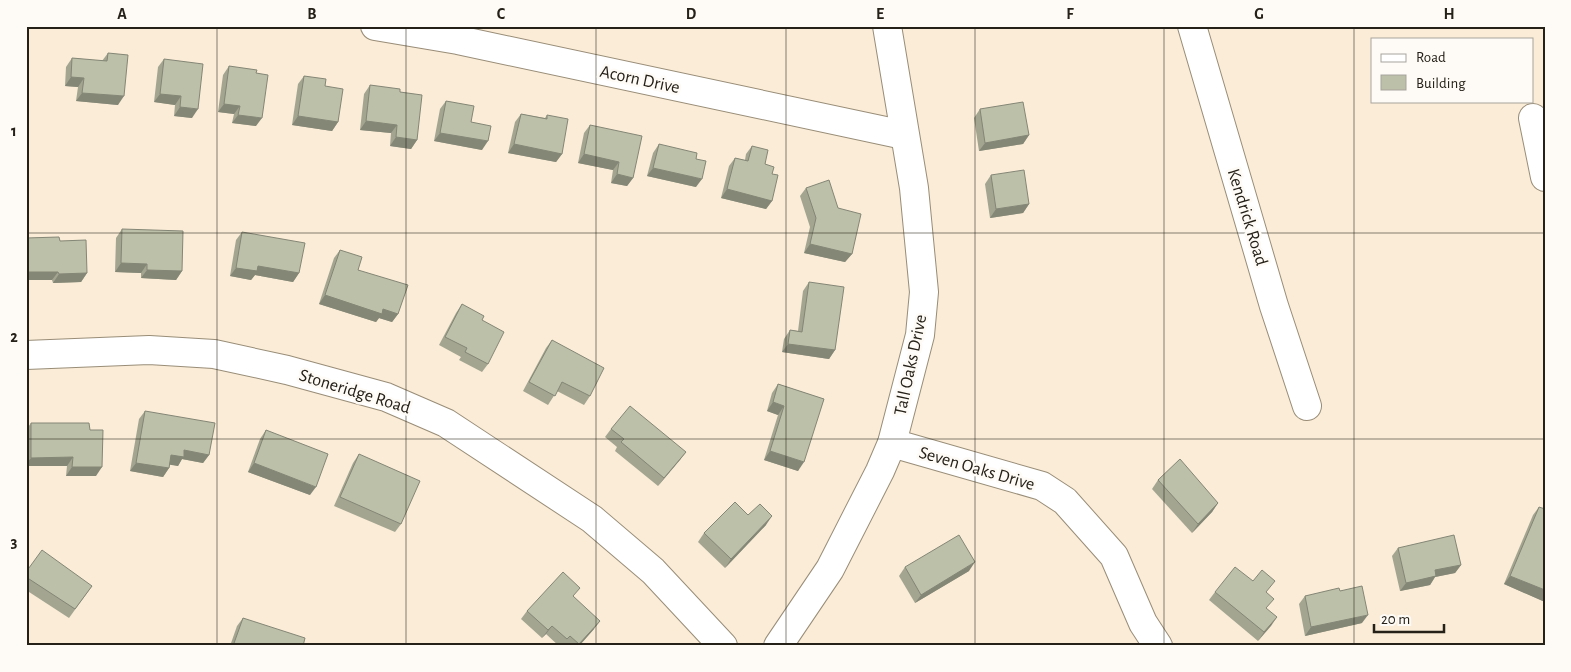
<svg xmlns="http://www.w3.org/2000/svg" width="1571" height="672" font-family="'Alegreya Sans',sans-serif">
<rect width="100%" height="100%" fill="#faecd6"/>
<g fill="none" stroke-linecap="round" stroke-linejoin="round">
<g stroke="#998d78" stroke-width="30">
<g id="minor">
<polyline points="375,26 458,40 904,135"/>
<polyline points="1192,26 1274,306 1307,406"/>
<polyline points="1533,118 1545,177"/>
<polyline points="26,355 149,350 214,354 287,370 386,397 446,423 592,519 653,571 723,646"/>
<polyline points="892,443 1042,486 1065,501 1114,556 1143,623 1158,646"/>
<polyline points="778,646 830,569 880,471 892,443 920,335 924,292 914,188 887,26"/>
</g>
</g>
<use href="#minor" stroke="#fff" stroke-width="28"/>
</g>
<g fill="#a3a590">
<polygon points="108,53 118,105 76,101 78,87 65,86 66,67 72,58 102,61"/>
<polygon points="164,59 192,118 174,116 175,105 154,102 158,67"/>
<polygon points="229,66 256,73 256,126 232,123 234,114 218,112 223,75"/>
<polygon points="304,76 325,86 338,122 332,131 292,125 298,84"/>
<polygon points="370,85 400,92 417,140 411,149 390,146 391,133 360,130 364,94"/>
<polygon points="446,101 471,122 482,150 434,141 440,109"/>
<polygon points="980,109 1029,135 1023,144 979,151 974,118"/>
<polygon points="521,114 545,118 547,115 562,154 556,162 508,153 515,122"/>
<polygon points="590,125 633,178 627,186 611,183 613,170 578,163 584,133"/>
<polygon points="659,144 696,159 696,187 647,176 653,153"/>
<polygon points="752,146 765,164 772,174 772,201 766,209 721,198 729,166 735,158 745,160 746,154"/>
<polygon points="991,175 1029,204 1023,213 990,218 985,184"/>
<polygon points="806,188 852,254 845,262 804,253 810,227 800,196"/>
<polygon points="122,229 182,271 176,280 141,278 141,273 115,272 116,238"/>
<polygon points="242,232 299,273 293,282 255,275 251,280 230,276 236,240"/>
<polygon points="60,241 87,273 81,282 53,283 52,280"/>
<polygon points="340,250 398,314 392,322 379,318 376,322 319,304 334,258"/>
<polygon points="809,282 835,350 829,359 782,352 784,339 790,330 798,331 803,291"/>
<polygon points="462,304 482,320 488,364 482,372 459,360 461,357 439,345 456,313"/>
<polygon points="552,340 590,396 584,405 557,391 548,405 523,391 546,348"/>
<polygon points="778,384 824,399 798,471 764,460 778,415 767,411 772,393"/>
<polygon points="145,411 209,455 203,463 182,459 178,466 170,464 169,468 163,477 130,471 139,419"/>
<polygon points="31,423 90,430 96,476 66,476 67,466 26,466 26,430"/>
<polygon points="611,429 686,452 658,486 615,451 617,447 605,437"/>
<polygon points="266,430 310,495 248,472 260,439"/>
<polygon points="359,454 401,524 395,532 334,506 353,463"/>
<polygon points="1158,480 1218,503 1212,512 1192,533 1152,489"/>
<polygon points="1539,507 1545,602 1504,584 1533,515"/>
<polygon points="748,515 766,525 725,568 698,542 704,533"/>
<polygon points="1398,548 1461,565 1455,573 1435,577 1430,585 1400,591 1392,556"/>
<polygon points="905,567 969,571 915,603 899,576"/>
<polygon points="26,572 92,586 69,618 26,590"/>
<polygon points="1340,591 1362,623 1305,636 1299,604 1305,596"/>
<polygon points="1215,592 1266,592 1266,609 1277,617 1258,641 1209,600"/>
<polygon points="574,597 594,629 579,646 566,646 564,644 562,646 559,646 546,634 542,638 521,619 527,611"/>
<polygon points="243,618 303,646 230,646 237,626"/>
</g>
<g fill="#848676">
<polygon points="71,77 84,78 78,87 65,86"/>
<polygon points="82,93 124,96 118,105 76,101"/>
<polygon points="160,94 181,96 175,105 154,102"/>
<polygon points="224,104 240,106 234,114 218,112"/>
<polygon points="180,107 198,109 192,118 174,116"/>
<polygon points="238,115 262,118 256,126 232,123"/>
<polygon points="298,116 338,122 332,131 292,125"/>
<polygon points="366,121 397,125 391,133 360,130"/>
<polygon points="440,133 488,141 482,150 434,141"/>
<polygon points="1029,135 1023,144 979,151 985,143"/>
<polygon points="396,137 417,140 411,149 390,146"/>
<polygon points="514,144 562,154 556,162 508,153"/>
<polygon points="584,154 619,162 613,170 578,163"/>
<polygon points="653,168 702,179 696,187 647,176"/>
<polygon points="617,174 633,178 627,186 611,183"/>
<polygon points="727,189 772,201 766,209 721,198"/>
<polygon points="1029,204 1023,213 990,218 996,209"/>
<polygon points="810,244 852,254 845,262 804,253"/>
<polygon points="121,263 147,264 141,273 115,272"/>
<polygon points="258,266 299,273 293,282 255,275 251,280 230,276 236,268"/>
<polygon points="147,270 182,271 176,280 141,278"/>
<polygon points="26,272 58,272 52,280 26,280"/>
<polygon points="87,273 81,282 53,283 59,274"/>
<polygon points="325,295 383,309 398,314 392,322 379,318 376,322 319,304"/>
<polygon points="788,344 835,350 829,359 782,352"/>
<polygon points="773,402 784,406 778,415 767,411"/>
<polygon points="184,450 209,455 203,463 182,459 178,466 165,464 171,455"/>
<polygon points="770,451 804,462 798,471 764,460"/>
<polygon points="686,452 680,460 658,486 664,478"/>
<polygon points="73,457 67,466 26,466 26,464 31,458"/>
<polygon points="136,463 169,468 163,477 130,471"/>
<polygon points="254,463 316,487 310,495 248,472"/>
<polygon points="72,467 102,467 96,476 66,476"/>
<polygon points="1218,503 1212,512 1192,533 1198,524"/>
<polygon points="772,516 766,525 725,568 731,559"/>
<polygon points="975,562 969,571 915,603 921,595"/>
<polygon points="1461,565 1455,573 1435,577 1430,585 1400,591 1406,583 1435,570"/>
<polygon points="1510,576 1545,590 1545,602 1504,584"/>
<polygon points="1368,615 1362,623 1305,636 1311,627"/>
<polygon points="1277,617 1271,626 1258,641 1264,632"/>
<polygon points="600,621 594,629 579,646 577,646"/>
<polygon points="552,626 546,634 542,638 548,630"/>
</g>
<g fill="#bdc0a8" stroke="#848676">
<polygon points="108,53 128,55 124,96 82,93 84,78 71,77 72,58 107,61"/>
<polygon points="164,59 203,64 198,109 180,107 181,96 160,94"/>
<polygon points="229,66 257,70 256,73 268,75 262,118 238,115 240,106 224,104"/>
<polygon points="304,76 326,79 325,86 343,89 338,122 298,116"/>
<polygon points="370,85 400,89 400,92 422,95 417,140 396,137 397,125 366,121"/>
<polygon points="446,101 474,106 471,122 491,126 488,141 440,133"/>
<polygon points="1023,102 1029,135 985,143 980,109"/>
<polygon points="521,114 547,119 547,115 568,119 562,154 514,144"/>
<polygon points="590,125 642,136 633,178 617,174 619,162 584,154"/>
<polygon points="659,144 697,153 696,159 706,161 702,179 653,168"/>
<polygon points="752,146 768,150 765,164 774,167 772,174 778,175 772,201 727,189 735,158 748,161"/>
<polygon points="1024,170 1029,204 996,209 991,175"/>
<polygon points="829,180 838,208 861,214 852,254 810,244 816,218 806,188"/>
<polygon points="122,229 183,231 182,271 147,270 147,264 121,263"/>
<polygon points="242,232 305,243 299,273 258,266 257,271 236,268"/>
<polygon points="59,237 60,241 86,240 87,273 59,274 58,272 26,272 26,238"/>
<polygon points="340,250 362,257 358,270 408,285 398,314 383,309 382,314 325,295"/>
<polygon points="809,282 844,287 835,350 788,344 790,330 802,332"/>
<polygon points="462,304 484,316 482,320 504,332 488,364 465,352 467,348 445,337"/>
<polygon points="552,340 604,368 590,396 562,382 555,396 529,382"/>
<polygon points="778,384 824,399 804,462 770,451 784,406 773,402"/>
<polygon points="630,406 686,452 664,478 621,442 624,439 611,429"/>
<polygon points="145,411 215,423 209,455 184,450 184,457 171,455 169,468 136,463"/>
<polygon points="31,423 89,423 90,430 103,430 102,467 72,467 73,457 31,458"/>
<polygon points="266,430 328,454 316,487 254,463"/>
<polygon points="359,454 420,481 401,524 340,497"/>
<polygon points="1180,459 1218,503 1198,524 1158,480"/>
<polygon points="735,502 748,515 760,504 772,516 731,559 704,533"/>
<polygon points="1539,507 1545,509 1545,590 1510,576"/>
<polygon points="959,535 975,562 921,595 905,567"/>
<polygon points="1454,535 1461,565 1435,570 1436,576 1406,583 1398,548"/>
<polygon points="42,550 92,586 75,609 26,577 26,572"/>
<polygon points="1235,567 1253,581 1262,570 1275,581 1266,592 1274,599 1266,608 1277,617 1264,632 1215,592"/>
<polygon points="563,572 580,588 573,596 600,621 579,644 570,636 567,639 552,626 548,630 527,611"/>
<polygon points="1362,586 1368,615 1311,627 1305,596 1339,588 1340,591"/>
<polygon points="243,618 305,638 303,646 233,646"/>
</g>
<path fill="none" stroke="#252018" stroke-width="1" stroke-opacity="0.55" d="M217,26v620M406,26v620M596,26v620M786,26v620M975,26v620M1164,26v620M1354,26v620M26,233h1519M26,439h1519"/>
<g text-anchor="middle" stroke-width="5" stroke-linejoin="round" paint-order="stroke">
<g font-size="18" fill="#252018" stroke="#fefbf6">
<text transform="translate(640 79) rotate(12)" y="6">Acorn Drive</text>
<text transform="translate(1248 217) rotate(73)" y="6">Kendrick Road</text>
<text transform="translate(910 365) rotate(-78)" y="6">Tall Oaks Drive</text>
<text transform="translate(355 391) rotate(17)" y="6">Stoneridge Road</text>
<text transform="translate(977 468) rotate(16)" y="6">Seven Oaks Drive</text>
</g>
</g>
<rect width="1571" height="672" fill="none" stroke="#fefbf6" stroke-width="55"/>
<rect x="1371" y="38" width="162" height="65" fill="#fefbf6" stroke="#a7a39d"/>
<rect x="1381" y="54" width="25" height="8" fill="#ffffff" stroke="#a7a39d"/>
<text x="1416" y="62" font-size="15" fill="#252018">Road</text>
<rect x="1381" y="75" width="25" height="15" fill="#bdc0a8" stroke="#a7a39d"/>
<text x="1416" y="88" font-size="15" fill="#252018">Building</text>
<path d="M1374 624v8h70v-8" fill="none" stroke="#252018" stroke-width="2.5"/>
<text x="1381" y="624" font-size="15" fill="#252018" stroke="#fefbf6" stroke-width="4" paint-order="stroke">20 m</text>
<rect x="28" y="28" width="1516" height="616" fill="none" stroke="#252018" stroke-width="2"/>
<g font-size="16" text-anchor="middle" font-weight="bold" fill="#252018">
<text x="122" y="19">A</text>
<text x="312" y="19">B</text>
<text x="501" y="19">C</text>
<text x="691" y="19">D</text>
<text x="880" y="19">E</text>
<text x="1070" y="19">F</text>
<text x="1259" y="19">G</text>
<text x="1449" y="19">H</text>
<text x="14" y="136">1</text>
<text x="14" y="342">2</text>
<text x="14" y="547">3</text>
</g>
</svg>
